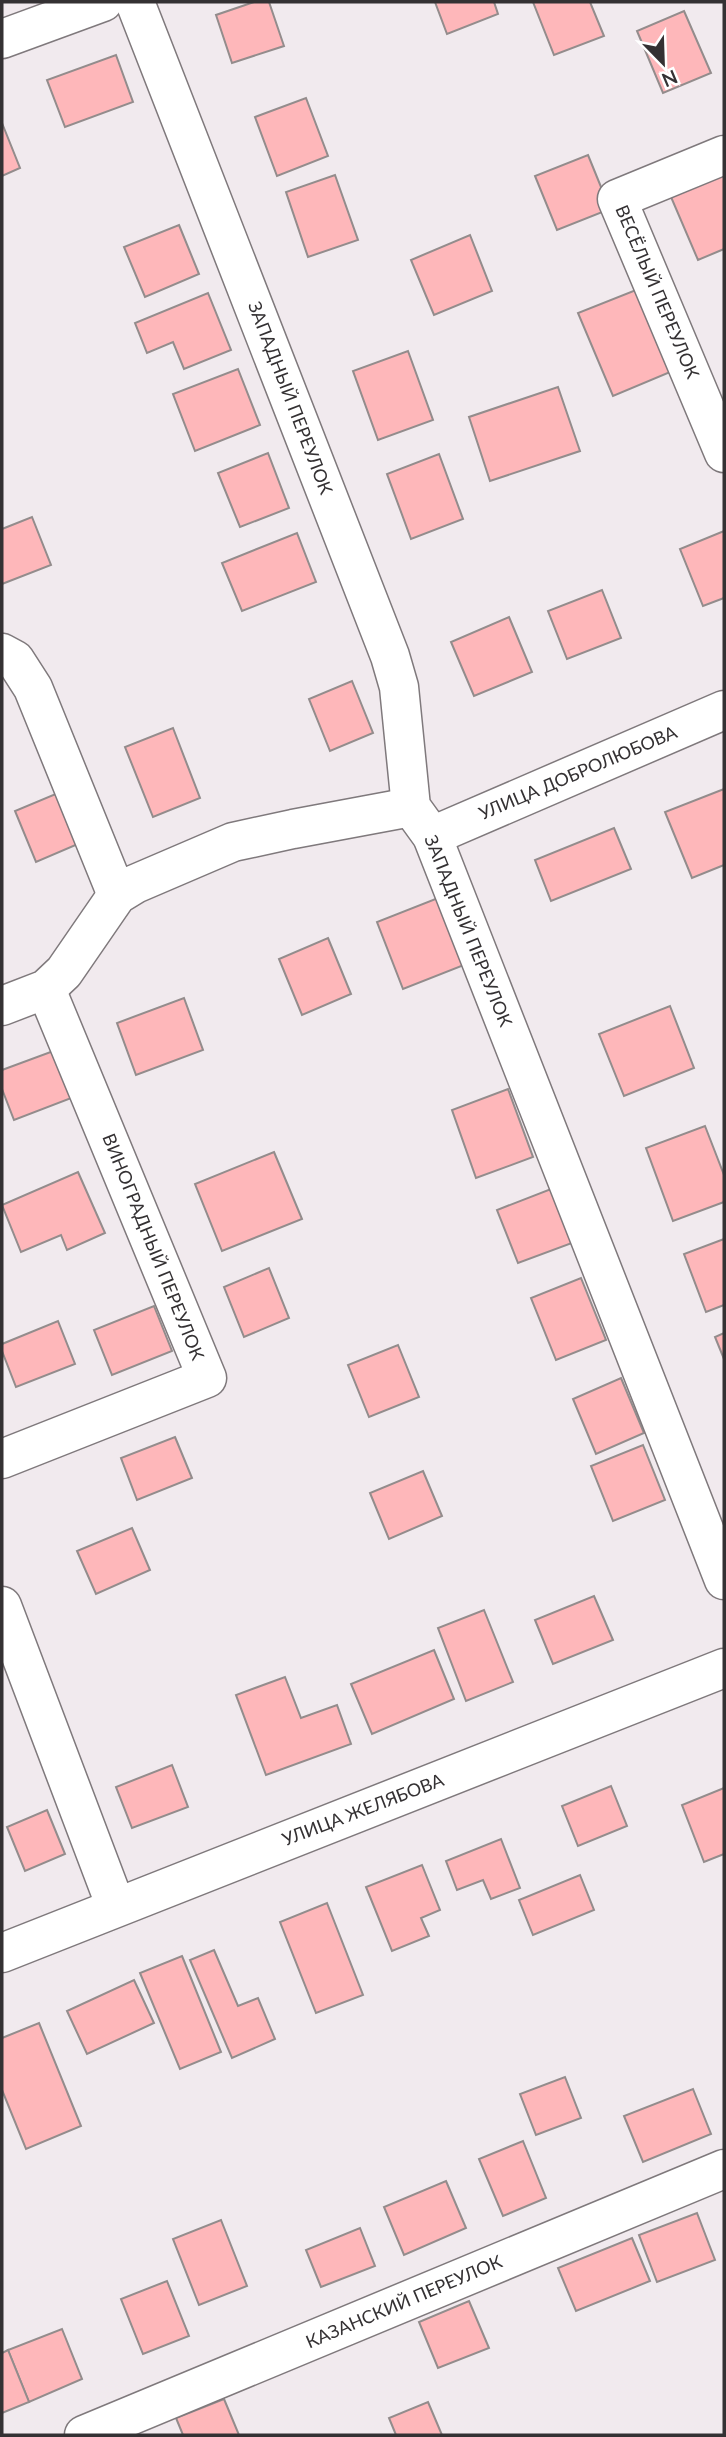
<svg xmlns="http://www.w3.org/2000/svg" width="726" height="2437" font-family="Lato,sans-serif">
<rect width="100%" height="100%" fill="#f1eaee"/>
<g fill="#feb7ba" stroke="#938c8c" stroke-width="2">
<polygon points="254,2 269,2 284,46 232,63 216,15"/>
<polygon points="435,2 494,2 498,14 447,34"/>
<polygon points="533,2 590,2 604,36 554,55"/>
<polygon points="684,11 711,73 663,93 637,31"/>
<polygon points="116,55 133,102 65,127 47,80"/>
<polygon points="306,98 328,156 277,176 255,117"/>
<polygon points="2,123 20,168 2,176"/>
<polygon points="588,155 610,209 557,230 535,176"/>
<polygon points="335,175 358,240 308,257 286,192"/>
<polygon points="724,175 724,249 698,260 671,197"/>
<polygon points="179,225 199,274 145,297 124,247"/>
<polygon points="470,235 492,291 434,315 411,260"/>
<polygon points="641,288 675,370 613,396 578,313"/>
<polygon points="208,293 231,350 184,369 173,342 147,353 135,323"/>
<polygon points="408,351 433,420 378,440 353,371"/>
<polygon points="238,369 260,425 195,451 173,394"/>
<polygon points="558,387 580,451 490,481 469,417"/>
<polygon points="268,453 289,508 240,527 218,473"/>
<polygon points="439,454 463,519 411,539 387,474"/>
<polygon points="32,517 51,565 2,584 2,529"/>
<polygon points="724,531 724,598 703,606 680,549"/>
<polygon points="297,533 316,582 242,611 222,563"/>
<polygon points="602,590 621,638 567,659 548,611"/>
<polygon points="509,617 532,672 474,696 451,642"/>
<polygon points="352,681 373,733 330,751 309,699"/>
<polygon points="173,728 200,798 153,817 125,747"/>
<polygon points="724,789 724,865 692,878 665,812"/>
<polygon points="58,793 78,844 36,862 15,811"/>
<polygon points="614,828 631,869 551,901 535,860"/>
<polygon points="438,898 464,965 403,989 377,922"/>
<polygon points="328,938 351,994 302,1015 279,959"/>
<polygon points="184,998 203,1050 136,1075 117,1023"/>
<polygon points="670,1006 694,1068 624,1096 599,1034"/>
<polygon points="56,1050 74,1097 14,1120 2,1089 2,1070"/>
<polygon points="508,1089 533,1157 476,1178 452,1110"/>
<polygon points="705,1126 724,1175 724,1202 673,1221 646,1148"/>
<polygon points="274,1152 302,1219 222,1251 195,1184"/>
<polygon points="78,1172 105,1233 67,1250 61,1235 21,1252 2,1205"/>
<polygon points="551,1189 572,1243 518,1263 497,1210"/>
<polygon points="724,1239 724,1305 706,1312 684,1254"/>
<polygon points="269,1268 289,1318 244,1337 224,1287"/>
<polygon points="581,1278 606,1340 556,1360 531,1298"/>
<polygon points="154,1306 172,1351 112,1375 94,1330"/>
<polygon points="58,1321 75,1364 16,1387 2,1351 2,1344"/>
<polygon points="724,1333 724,1359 715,1337"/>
<polygon points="398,1345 419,1397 369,1417 348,1365"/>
<polygon points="621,1378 644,1433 596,1454 573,1399"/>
<polygon points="175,1437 192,1478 137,1500 121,1458"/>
<polygon points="643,1445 665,1500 613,1521 591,1466"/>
<polygon points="423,1471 442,1516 389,1539 370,1493"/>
<polygon points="132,1528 150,1570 96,1594 77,1551"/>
<polygon points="594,1596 613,1640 553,1664 535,1620"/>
<polygon points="484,1610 513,1682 466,1701 438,1628"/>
<polygon points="434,1650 454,1699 372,1734 351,1684"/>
<polygon points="285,1677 301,1718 337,1705 351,1744 266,1775 236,1695"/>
<polygon points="172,1765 188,1807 132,1828 116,1787"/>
<polygon points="611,1786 627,1826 578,1846 562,1806"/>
<polygon points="724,1788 724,1854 704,1862 682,1805"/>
<polygon points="47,1810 65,1854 25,1871 7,1827"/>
<polygon points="501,1839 520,1888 491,1899 483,1880 457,1890 446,1861"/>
<polygon points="422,1865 440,1910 421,1918 429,1936 392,1951 366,1887"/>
<polygon points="580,1875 594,1910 533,1935 519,1900"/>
<polygon points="327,1903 363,1995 316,2013 280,1922"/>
<polygon points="214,1950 238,2006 258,1998 275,2039 232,2058 190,1960"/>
<polygon points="182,1956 221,2052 180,2069 140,1973"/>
<polygon points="134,1980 154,2023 87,2054 67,2011"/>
<polygon points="39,2023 81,2126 26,2149 2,2090 2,2038"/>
<polygon points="565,2077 581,2118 536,2135 520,2094"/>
<polygon points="693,2089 711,2134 643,2162 624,2116"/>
<polygon points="523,2141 546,2198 503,2216 479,2159"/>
<polygon points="446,2181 466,2228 404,2255 384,2207"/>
<polygon points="697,2213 715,2260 657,2282 639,2235"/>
<polygon points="221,2220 247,2286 199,2305 173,2239"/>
<polygon points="360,2228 375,2266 321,2287 306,2250"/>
<polygon points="632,2238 650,2281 576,2311 558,2268"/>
<polygon points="167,2281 189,2336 143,2354 121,2299"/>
<polygon points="469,2301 489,2348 438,2368 419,2322"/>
<polygon points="62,2329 82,2379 29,2402 8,2350"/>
<polygon points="8,2350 29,2402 2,2413 2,2353"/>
<polygon points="224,2399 239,2435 183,2435 176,2418"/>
<polygon points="428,2402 442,2435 396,2435 389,2418"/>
</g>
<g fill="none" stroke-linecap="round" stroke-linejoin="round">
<g stroke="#7f797c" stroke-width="41">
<g id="minor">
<polyline points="135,2 390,656 399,687 411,807 432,836 724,1580"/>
<polyline points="2,39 103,2"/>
<polyline points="724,155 617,199 724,453"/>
<polyline points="2,653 15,660 33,688 117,895"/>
<polyline points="432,836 724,710"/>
<polyline points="2,1006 46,989 64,972 117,895 135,884 233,842 293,829 411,807"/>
<polyline points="2,1459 207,1378 46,989"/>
<polyline points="2,1606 116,1907"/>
<polyline points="2,1953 724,1668"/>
<polyline points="84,2435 724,2169"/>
</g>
</g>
<use href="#minor" stroke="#fff" stroke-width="38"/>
</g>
<g text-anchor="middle" stroke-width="7" stroke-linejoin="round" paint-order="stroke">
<g font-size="18" fill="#343133" stroke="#fff">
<text transform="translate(657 292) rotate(67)" y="6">ВЕСЁЛЫЙ ПЕРЕУЛОК</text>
<text transform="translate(290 398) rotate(69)" y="6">ЗАПАДНЫЙ ПЕРЕУЛОК</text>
<text transform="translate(578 773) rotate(-23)" y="6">УЛИЦА ДОБРОЛЮБОВА</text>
<text transform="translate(468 931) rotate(68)" y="6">ЗАПАДНЫЙ ПЕРЕУЛОК</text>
<text transform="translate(153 1247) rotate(68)" y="6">ВИНОГРАДНЫЙ ПЕРЕУЛОК</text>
<text transform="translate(363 1810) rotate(-21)" y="6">УЛИЦА ЖЕЛЯБОВА</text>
<text transform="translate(404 2302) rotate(-23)" y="6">КАЗАНСКИЙ ПЕРЕУЛОК</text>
</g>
</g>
<rect width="726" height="2437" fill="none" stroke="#343133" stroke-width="7"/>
<g transform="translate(663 63) rotate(157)" stroke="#ffffff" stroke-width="5" paint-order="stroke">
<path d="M0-5L12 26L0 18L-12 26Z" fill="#343133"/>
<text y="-10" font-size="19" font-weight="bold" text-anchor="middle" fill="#343133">N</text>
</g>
</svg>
